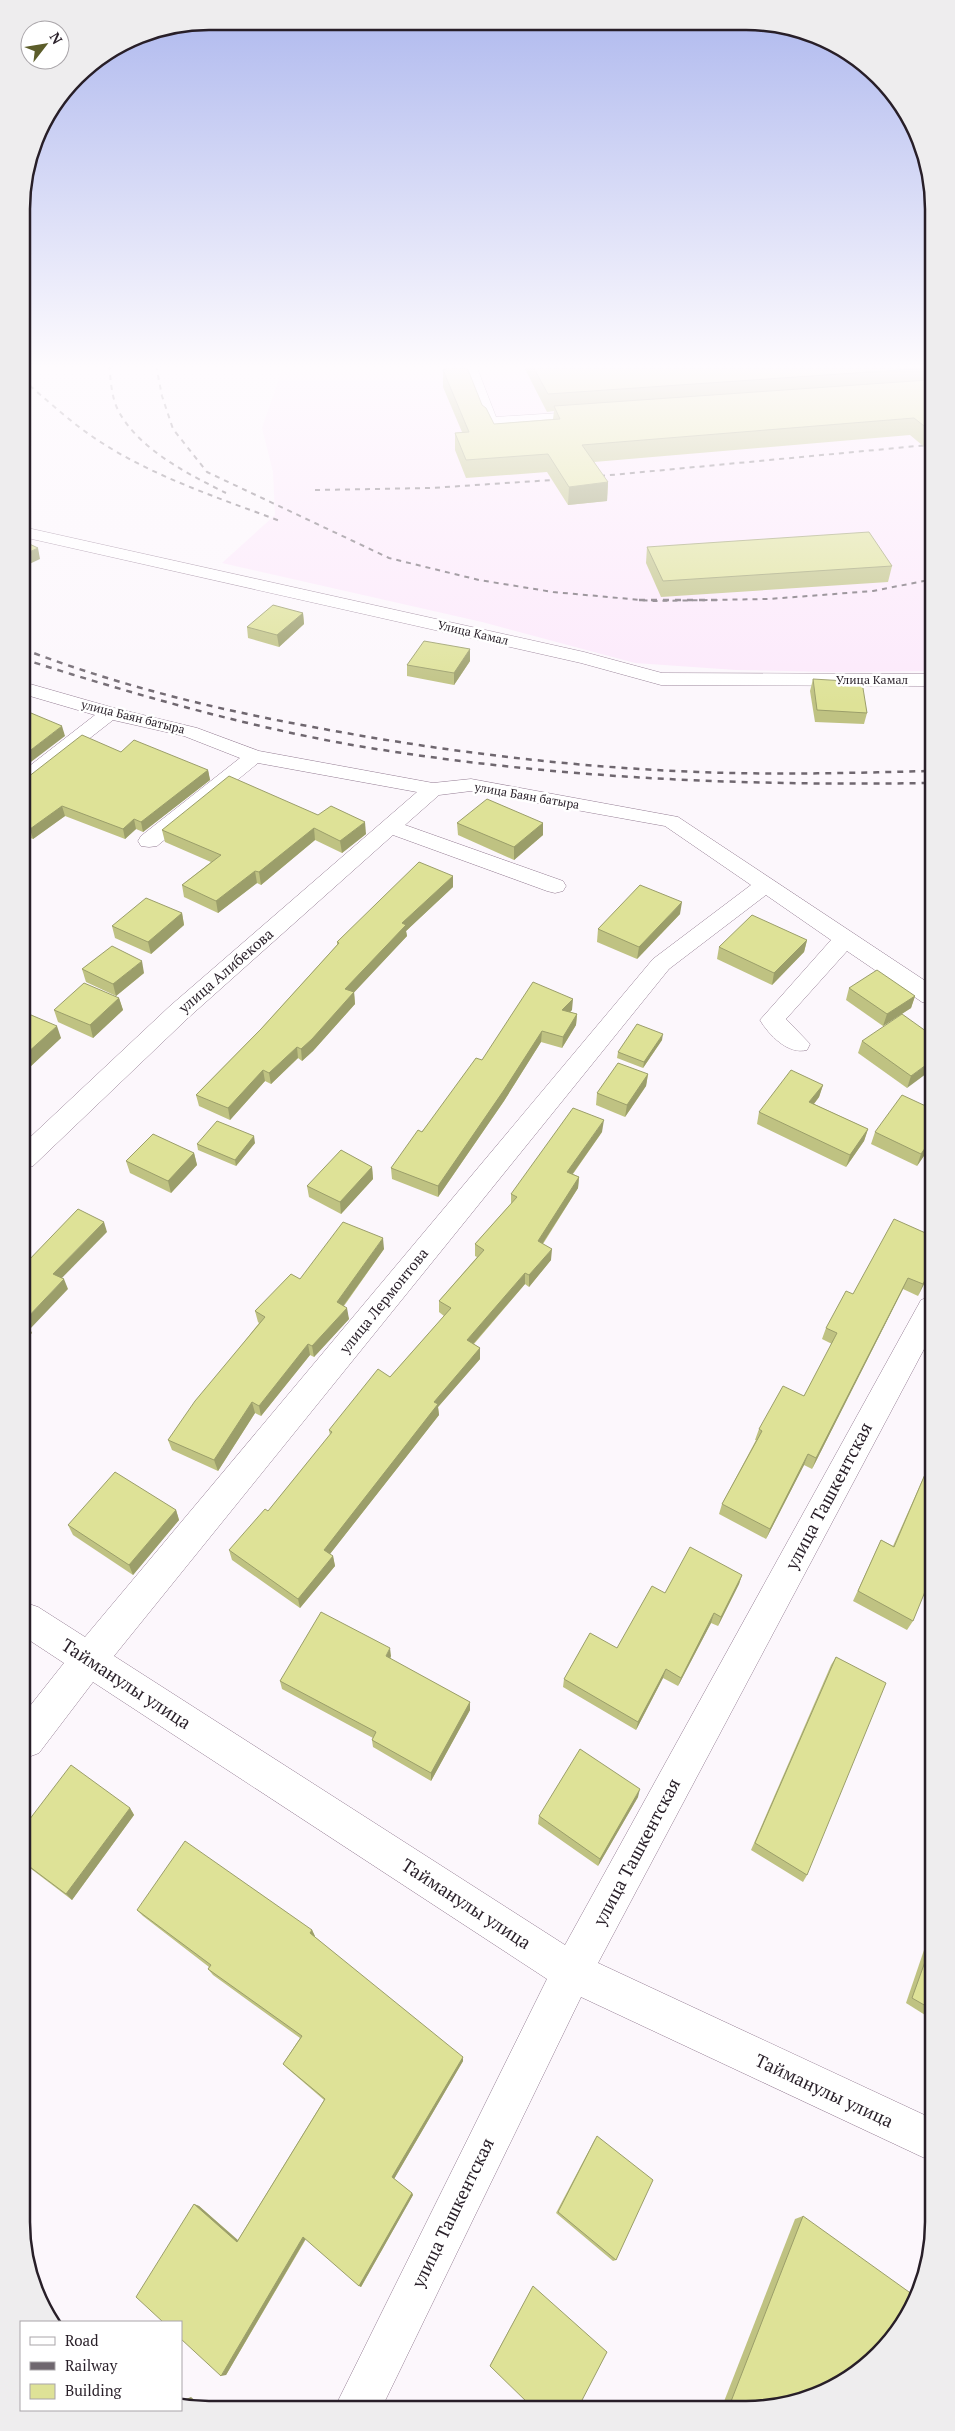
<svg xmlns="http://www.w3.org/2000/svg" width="955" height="2431" font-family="'PT Serif',serif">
<rect width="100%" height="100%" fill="#fcf7fc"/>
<polygon fill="#fce9fb" points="314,365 928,365 929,671 836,672 736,670 635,663 482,622 222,563 275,515 273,472 262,428 283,367"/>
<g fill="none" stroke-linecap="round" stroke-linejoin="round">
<g stroke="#947d93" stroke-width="1">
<g id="minor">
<polygon points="462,365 476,365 496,417 590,411 597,415 590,419 486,425"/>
<polygon points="23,527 584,652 662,673 929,674 929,686 661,685 581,663 23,537"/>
<path d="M23,682l91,26 83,20 62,23 174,32 38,-4 207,38 252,167v20l-8,-2 -75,-51 -61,68 24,25 -3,6c-19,5 -38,-15 -47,-30l71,-80 -65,-45 -97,74 -555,687 451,289 356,-645 10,-4v40l-333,627 335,156v43l-352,-165 -198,408h-47l211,-426 -454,-297 -54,71 -13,5v-47l38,-48 -38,-25v-35l12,4 47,30 568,-678 98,-74 -86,-59 -194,-35 -32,4 -34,30 158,56 3,5 -3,5 -8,2 -8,-2 -154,-56 -205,183 -155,148 -9,3v-26l146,-137 247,-214 -159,-29 -101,83 -8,1 -8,-1 -3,-5 3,-5 99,-78 -56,-22 -71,-16 -83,65 -7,2v-16l72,-56 -72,-21z"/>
</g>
</g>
<use href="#minor" fill="#fff" fill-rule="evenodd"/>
<g stroke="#6f676f" stroke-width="2" stroke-dasharray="5 5" stroke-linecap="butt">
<path d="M109,365c2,15 2,31 9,45 20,39 70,64 108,83"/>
<polyline points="156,365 162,396 173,429 207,472 389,558 479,580 553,592 652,601 769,599 873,591 929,580"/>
<path d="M22,379c25,21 49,44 77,62 55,36 120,57 181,80"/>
<polyline points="590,477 928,445"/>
<polyline points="315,490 431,488 567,479"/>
</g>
<g stroke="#6f676f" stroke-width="2.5" stroke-dasharray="6 6" stroke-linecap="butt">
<polyline points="639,600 719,600"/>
<path d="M23,649c94,36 191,60 290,78 127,24 256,40 385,45 77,3 154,1 231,-1"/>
<path d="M23,659c110,35 221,67 335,87 192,32 377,40 571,37"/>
</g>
</g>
<g fill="#bfc282">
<polygon points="526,365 928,365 928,450 910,435 594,462 608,482 607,501 568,505 547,472 466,478 455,450 455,433 462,432 443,387 443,370 482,405 494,424 553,419 554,411 547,412 525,369"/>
<polygon points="647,547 892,566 888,582 661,597 646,563"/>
<polygon points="303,613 304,624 279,647 248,638 247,627"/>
<polygon points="470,661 454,685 407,676 407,665"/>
<polygon points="813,679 867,713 864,724 815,722 810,691"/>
<polygon points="121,752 208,770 210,780 143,832 136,829 125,839 65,816 33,839 23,835 23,778"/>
<polygon points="318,815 366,834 342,853 315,840 261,885 257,883 218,913 184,897 182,885 211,862 165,842 162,830"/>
<polygon points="457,823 543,823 543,835 514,860 458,835"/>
<polygon points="453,876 453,887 406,931 407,936 354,992 355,1004 313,1051 302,1061 298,1058 271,1084 265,1081 230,1120 199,1106 196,1095 261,1029 337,945 337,942"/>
<polygon points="182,913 184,925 151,954 115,938 112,926"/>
<polygon points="680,914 637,959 597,942 598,929"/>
<polygon points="807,940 804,952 772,985 717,959 719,947"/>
<polygon points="82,969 144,973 116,996 86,982"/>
<polygon points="849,988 915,996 911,1008 883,1026 846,1000"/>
<polygon points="119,998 123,1010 93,1038 58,1022 54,1010"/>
<polygon points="572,1010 570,1012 577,1014 576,1025 562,1048 541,1042 504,1101 438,1197 392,1179 391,1168 482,1060"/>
<polygon points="24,1012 61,1038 31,1066 24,1063"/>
<polygon points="930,1034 907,1088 858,1053 862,1041"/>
<polygon points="662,1040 643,1068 617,1058 618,1052"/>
<polygon points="648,1074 646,1086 625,1117 596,1105 597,1093"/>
<polygon points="823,1085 819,1097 814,1104 868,1129 864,1141 846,1167 757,1124 759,1112"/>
<polygon points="930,1108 930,1147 917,1166 871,1144 875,1132"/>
<polygon points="602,1132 573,1174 579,1177 578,1188 543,1244 551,1260 529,1287 525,1284 474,1344 480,1348 480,1359 438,1407 439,1415 330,1554 333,1556 335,1566 300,1608 232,1560 229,1550 268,1511 330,1435 329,1430 390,1377 444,1316 439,1312 439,1301 477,1257 475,1256 475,1244 511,1204 511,1194"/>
<polygon points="255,1143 236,1166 198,1150 197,1144"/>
<polygon points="194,1153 197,1165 171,1193 130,1173 126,1161"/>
<polygon points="372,1167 373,1179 341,1214 309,1197 307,1186"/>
<polygon points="384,1249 344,1306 349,1319 314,1357 310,1355 261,1416 255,1413 218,1471 172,1450 168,1440 259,1323 258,1322 255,1311 300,1279"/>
<polygon points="931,1270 918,1296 903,1289 812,1469 804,1465 766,1539 719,1514 722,1504 756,1440 755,1440 759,1429 804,1396 832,1344 822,1339 826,1328 853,1294"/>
<polygon points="926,1472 913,1621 907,1630 853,1601 881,1540 893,1546 921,1483"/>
<polygon points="176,1510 179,1520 133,1575 73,1535 68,1525"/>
<polygon points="742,1575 739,1584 718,1626 711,1623 678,1686 663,1678 636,1730 563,1687 564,1679 617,1648 665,1593"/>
<polygon points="391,1656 390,1659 470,1702 470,1710 431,1781 373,1747 372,1740 373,1738 282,1689 280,1681"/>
<polygon points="836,1657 807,1875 803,1882 751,1850 831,1665"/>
<polygon points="638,1797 598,1866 538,1824 539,1816"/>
<polygon points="130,1808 134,1815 72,1900 26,1865 26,1824"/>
<polygon points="137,1910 312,1930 315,1937 463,2061 394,2179 412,2193 413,2195 361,2287 306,2239 226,2375 194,2204 199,2206 238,2240 324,2100 287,2068 283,2064 300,2038 213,1975 208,1969 209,1967 143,1916"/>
<polygon points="931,1945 933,1946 933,2020 906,2003 924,1950"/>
<polygon points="595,2139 616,2260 613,2261 556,2213"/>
<polygon points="803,2216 794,2403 723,2404 795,2219"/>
<polygon points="533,2286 490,2366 490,2365"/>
</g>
<g fill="#9b9e6a">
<polygon points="608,482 607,501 568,505 569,487"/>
<polygon points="38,548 40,559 23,567 23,555"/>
<polygon points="303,613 304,624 279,647 277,635"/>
<polygon points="470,649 470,661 454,685 454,673"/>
<polygon points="62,726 65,736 23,768 23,756"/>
<polygon points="208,770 210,780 143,832 141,822"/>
<polygon points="62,806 65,816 33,839 30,829"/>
<polygon points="134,819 136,829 125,839 123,829"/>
<polygon points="365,822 366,834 342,853 340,841"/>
<polygon points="543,823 543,835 514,860 514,847"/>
<polygon points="314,828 315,840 261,885 259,872"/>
<polygon points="255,871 257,883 218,913 216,901"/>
<polygon points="453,876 453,887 406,931 407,936 347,1000 345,989 402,923"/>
<polygon points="682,902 680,914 637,959 639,947"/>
<polygon points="182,913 184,925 151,954 148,942"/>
<polygon points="807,940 804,952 772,985 774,973"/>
<polygon points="142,961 144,973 116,996 113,984"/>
<polygon points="354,992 355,1004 313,1051 302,1061 301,1049"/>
<polygon points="915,996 911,1008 883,1026 887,1014"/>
<polygon points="119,998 123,1010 93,1038 90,1025"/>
<polygon points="573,999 572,1010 561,1021 562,1010"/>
<polygon points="577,1014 576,1025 562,1048 563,1037"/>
<polygon points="57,1026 61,1038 31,1066 26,1054"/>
<polygon points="542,1031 541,1042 504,1101 438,1197 438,1186"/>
<polygon points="663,1034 662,1040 643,1068 644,1062"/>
<polygon points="297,1047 298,1058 271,1084 269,1073"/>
<polygon points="930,1062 930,1071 907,1088 911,1076"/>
<polygon points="263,1070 265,1081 230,1120 228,1108"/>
<polygon points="648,1074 646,1086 625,1117 627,1105"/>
<polygon points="823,1085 819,1097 806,1114 809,1102"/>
<polygon points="604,1120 602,1132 566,1183 567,1172"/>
<polygon points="868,1129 864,1141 846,1167 850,1155"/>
<polygon points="254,1136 255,1143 236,1166 235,1160"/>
<polygon points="930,1141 930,1147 917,1166 921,1154"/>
<polygon points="194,1153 197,1165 171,1193 168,1181"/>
<polygon points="372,1167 373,1179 341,1214 340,1202"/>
<polygon points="579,1177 578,1188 537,1252 538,1241"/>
<polygon points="104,1222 107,1232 57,1283 53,1274"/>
<polygon points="383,1238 384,1249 338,1313 337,1302"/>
<polygon points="552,1249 551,1260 529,1287 529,1275"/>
<polygon points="931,1269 931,1270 918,1296 923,1284"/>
<polygon points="525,1273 525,1284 467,1351 467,1340"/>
<polygon points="908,1278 903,1289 812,1469 816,1458"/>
<polygon points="64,1279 68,1289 30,1329 32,1333 25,1340 25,1320"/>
<polygon points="347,1308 349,1319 314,1357 312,1346"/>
<polygon points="308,1344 310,1355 261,1416 259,1406"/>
<polygon points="480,1348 480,1359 438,1407 439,1415 326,1559 324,1550 434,1402"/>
<polygon points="252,1402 255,1413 218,1471 214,1460"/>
<polygon points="808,1454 804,1465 766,1539 770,1529"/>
<polygon points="176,1510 179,1520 133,1575 129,1565"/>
<polygon points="333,1556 335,1566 300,1608 298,1599"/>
<polygon points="742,1575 739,1584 718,1626 721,1617"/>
<polygon points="714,1613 711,1623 678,1686 681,1678"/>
<polygon points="390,1648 391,1656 387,1665 386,1656"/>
<polygon points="666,1669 663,1678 636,1730 638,1722"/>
<polygon points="470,1702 470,1710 431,1781 431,1773"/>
<polygon points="640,1789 638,1797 598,1866 600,1859"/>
<polygon points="130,1808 134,1815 72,1900 66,1894"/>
<polygon points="312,1930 315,1936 313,1940 310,1933"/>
<polygon points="463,2057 463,2061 394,2179 392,2177"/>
<polygon points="412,2193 413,2195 361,2287 359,2286"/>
<polygon points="194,2204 199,2206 242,2244 237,2242"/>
<polygon points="303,2237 306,2238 226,2375 221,2376"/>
<polygon points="191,2397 202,2406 195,2406 186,2399"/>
</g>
<g fill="#dee297" stroke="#9b9e6a">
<polygon points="455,365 466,365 482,405 486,408 494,424 560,419 554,406 928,380 928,429 914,418 582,445 608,482 569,487 548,454 466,460 455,433 469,432 443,370"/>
<polygon points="532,365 928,365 928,368 548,394"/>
<polygon points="869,532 892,566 663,581 647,547"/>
<polygon points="23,541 38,548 23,555"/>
<polygon points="273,605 303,613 277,635 247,627"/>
<polygon points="424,641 470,649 454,673 407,665"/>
<polygon points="813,679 862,682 867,713 817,710"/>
<polygon points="31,713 62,726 23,756 23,719"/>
<polygon points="82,735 121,752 134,740 208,770 141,822 134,819 123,829 62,806 30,829 23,826 23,778 28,777"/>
<polygon points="229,776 318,815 331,806 365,822 340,841 314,828 259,872 255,871 216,901 182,885 221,855 162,830"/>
<polygon points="487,799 543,823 514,847 457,823"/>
<polygon points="419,862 453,876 402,923 406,925 345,989 354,992 312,1039 301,1049 297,1047 269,1073 263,1070 228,1108 196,1095 261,1029 339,943 337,942"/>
<polygon points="640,885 682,902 639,947 598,929"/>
<polygon points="146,898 182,913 148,942 112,926"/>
<polygon points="752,915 807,940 774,973 719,947"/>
<polygon points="112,946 142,961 113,984 82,969"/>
<polygon points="877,970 915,996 887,1014 849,988"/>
<polygon points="533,982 573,999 562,1010 577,1014 563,1037 542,1031 504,1090 438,1186 391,1168 418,1130 422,1132 476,1058 482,1060"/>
<polygon points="84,983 119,998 90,1025 54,1010"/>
<polygon points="24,1012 57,1026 26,1054 24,1053"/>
<polygon points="902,1014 930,1034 930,1062 911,1076 862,1041"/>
<polygon points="637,1024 663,1034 644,1062 618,1052"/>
<polygon points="618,1063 648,1074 627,1105 597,1093"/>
<polygon points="791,1070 823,1085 809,1102 868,1129 850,1155 759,1112"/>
<polygon points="902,1095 930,1108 930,1141 921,1154 875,1132"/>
<polygon points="573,1108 604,1120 567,1172 579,1177 538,1241 552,1249 529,1275 525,1273 467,1340 480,1348 434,1402 438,1404 324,1550 333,1556 298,1599 229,1550 265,1509 268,1511 332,1432 329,1430 378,1369 390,1377 451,1308 439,1301 484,1250 475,1244 517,1197 511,1194"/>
<polygon points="217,1121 254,1136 235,1160 197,1144"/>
<polygon points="153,1134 194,1153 168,1181 126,1161"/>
<polygon points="341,1150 372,1167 340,1202 307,1186"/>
<polygon points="78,1209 104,1222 53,1274 64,1279 25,1320 25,1264"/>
<polygon points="894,1219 930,1235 931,1269 923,1284 908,1278 816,1458 808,1454 770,1529 722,1504 762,1431 759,1429 783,1386 804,1396 837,1333 826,1328 846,1291 853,1294"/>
<polygon points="343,1222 383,1238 337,1302 347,1308 312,1346 308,1344 259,1406 252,1402 214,1460 168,1440 195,1401 265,1317 255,1311 291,1274 300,1279"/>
<polygon points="115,1472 176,1510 129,1565 68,1525"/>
<polygon points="926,1472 931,1475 931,1577 913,1621 858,1591 881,1540 894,1547"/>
<polygon points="690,1547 742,1575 721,1617 714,1613 681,1678 666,1669 638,1722 564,1679 590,1633 617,1648 652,1586 665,1593"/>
<polygon points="321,1612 390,1648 386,1656 470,1702 431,1773 372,1740 376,1732 280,1681"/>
<polygon points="836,1657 886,1683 807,1875 755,1843"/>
<polygon points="580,1749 640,1789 600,1859 539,1816"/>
<polygon points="71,1765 130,1808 66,1894 26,1864 26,1824"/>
<polygon points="185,1841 312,1930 310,1933 463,2057 392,2177 412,2193 359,2286 303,2237 221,2376 181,2339 181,2322 163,2322 136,2297 194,2204 237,2242 325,2099 283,2064 302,2036 208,1969 211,1965 137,1910"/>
<polygon points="931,1945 933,1946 933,2010 912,1998"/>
<polygon points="597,2136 653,2180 616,2260 558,2212"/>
<polygon points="803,2216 916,2297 895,2337 850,2378 794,2403 730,2404"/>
<polygon points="533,2286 607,2352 580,2404 530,2405 490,2366"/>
<polygon points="186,2399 195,2406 182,2406"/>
</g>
<linearGradient id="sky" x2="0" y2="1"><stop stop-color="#aeb8ee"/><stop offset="0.52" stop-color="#fefbfe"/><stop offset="1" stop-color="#fefbfe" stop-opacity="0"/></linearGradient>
<rect width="955" height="705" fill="url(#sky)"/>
<g text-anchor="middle" stroke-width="5" stroke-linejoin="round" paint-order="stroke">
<g font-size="12" fill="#281f28" stroke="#fff">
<text transform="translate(473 633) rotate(13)" y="4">Улица Камал</text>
<text x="872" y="684">Улица Камал</text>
<text transform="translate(133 717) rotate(14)" y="4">улица Баян батыра</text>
<text transform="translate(527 796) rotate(10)" y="4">улица Баян батыра</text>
</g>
<g font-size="15" fill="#281f28" stroke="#fff">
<text transform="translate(226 971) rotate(-41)" y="5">улица Алибекова</text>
<text transform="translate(384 1301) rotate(-51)" y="5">улица Лермонтова</text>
</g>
<g font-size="18" fill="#281f28" stroke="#fff">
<text transform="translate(829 1496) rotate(-62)" y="6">улица Ташкентская</text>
<text transform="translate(126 1684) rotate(33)" y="6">Тайманулы улица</text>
<text transform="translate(637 1852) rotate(-62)" y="6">улица Ташкентская</text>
<text transform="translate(466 1904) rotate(33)" y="6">Тайманулы улица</text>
<text transform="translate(824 2091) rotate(25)" y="6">Тайманулы улица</text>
<text transform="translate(453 2213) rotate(-64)" y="6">улица Ташкентская</text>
</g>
</g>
<path d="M0 0H955V2431H0ZM209 30H746A179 179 0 0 1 925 209V2222A179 179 0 0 1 746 2401H209A179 179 0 0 1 30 2222V209A179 179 0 0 1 209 30Z" fill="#eeedee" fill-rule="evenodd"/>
<path fill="none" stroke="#281f28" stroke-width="2.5" d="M209 30H746A179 179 0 0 1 925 209V2222A179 179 0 0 1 746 2401H209A179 179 0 0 1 30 2222V209A179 179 0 0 1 209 30Z"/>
<rect x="20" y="2321" width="162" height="90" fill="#ffffff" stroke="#a9a5a9"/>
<rect x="30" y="2337" width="25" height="8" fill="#ffffff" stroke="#a9a5a9"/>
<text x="65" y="2346" font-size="15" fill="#281f28">Road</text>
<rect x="30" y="2362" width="25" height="8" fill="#6f676f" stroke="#a9a5a9"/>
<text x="65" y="2371" font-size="15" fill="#281f28">Railway</text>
<rect x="30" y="2384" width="25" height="15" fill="#dee297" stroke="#a9a5a9"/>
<text x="65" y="2396" font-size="15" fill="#281f28">Building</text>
<g transform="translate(45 45) rotate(59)"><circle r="24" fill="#ffffff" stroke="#a9a5a9"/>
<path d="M0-4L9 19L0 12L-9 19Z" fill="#5c5d2a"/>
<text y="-8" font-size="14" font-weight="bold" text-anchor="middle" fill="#281f28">N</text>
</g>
</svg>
